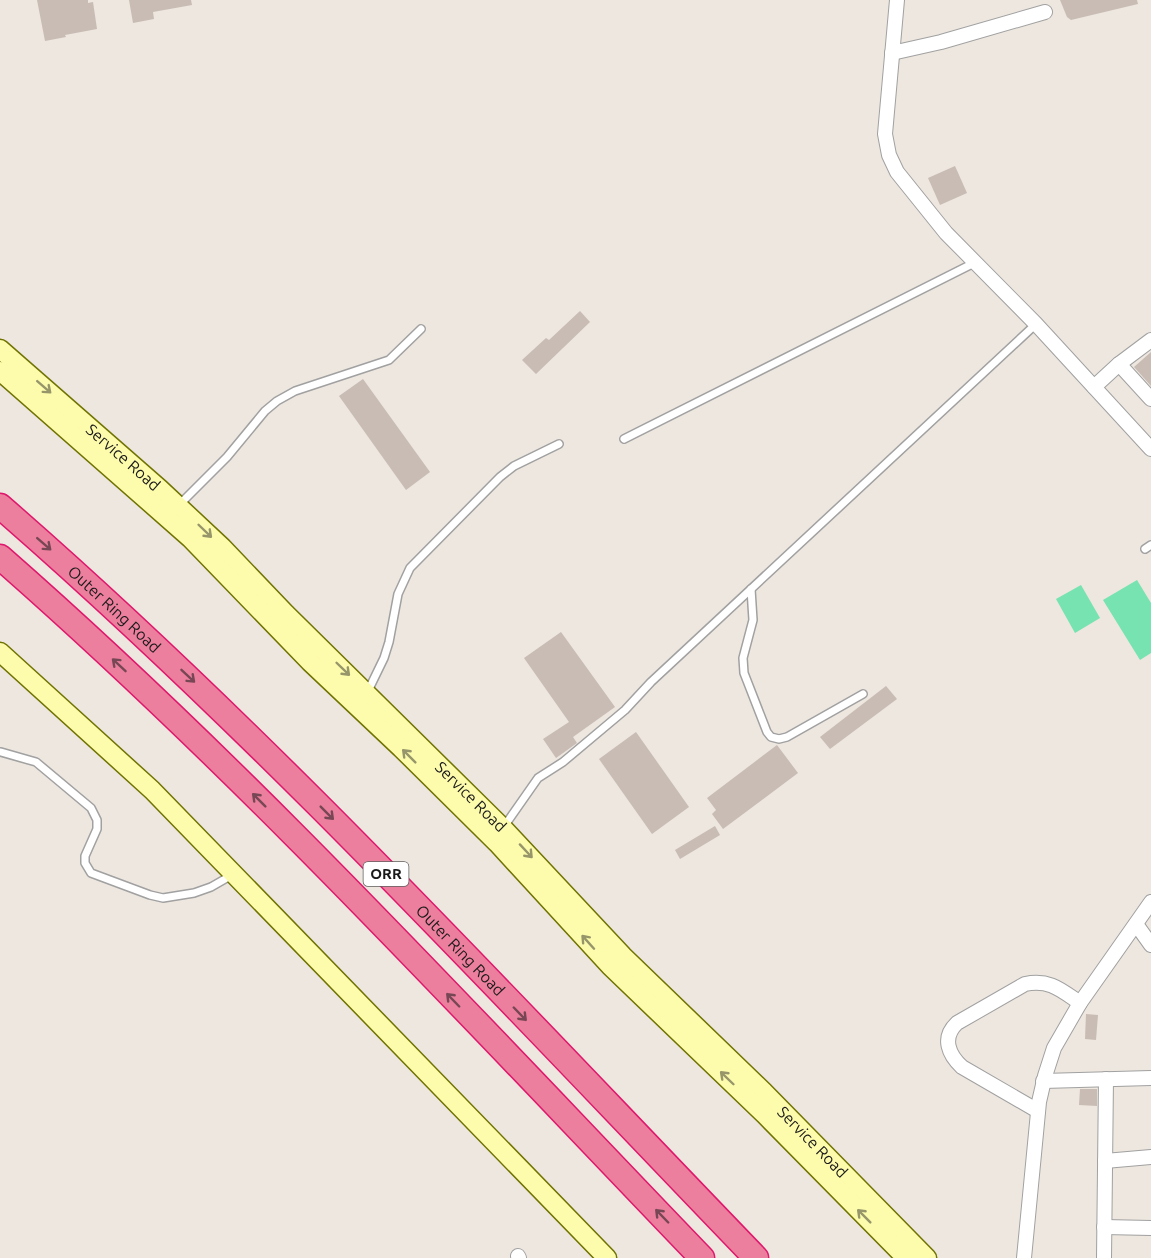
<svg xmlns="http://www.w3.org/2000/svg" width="1151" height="1258" font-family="Ubuntu,sans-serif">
<rect width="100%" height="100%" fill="#ede7df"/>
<g fill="#76e3b0">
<polygon points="1137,580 1151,603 1151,653 1140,660 1103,600"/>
<polygon points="1081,585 1100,618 1075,633 1056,599"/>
</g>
<g fill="#c9bcb5">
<polygon points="37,0 88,0 88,3 93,2 97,29 65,35 66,37 45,41"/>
<polygon points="129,0 191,0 192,5 153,12 154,19 133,23"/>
<polygon points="1060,0 1137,0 1138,4 1071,20 1067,17"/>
<polygon points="955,166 967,193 940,205 928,178"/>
<polygon points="580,311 590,322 536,374 522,360 546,338 549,340"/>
<polygon points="1151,352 1151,386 1134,367"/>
<polygon points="363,379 430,472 406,490 339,396"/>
<polygon points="561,632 615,707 573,737 577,743 556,758 543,739 569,722 524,658"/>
<polygon points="886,686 897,699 830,749 820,737"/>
<polygon points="636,732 689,807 652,834 599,759"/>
<polygon points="777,745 798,773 723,829 712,814 716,810 707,798"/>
<polygon points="715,826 720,835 680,859 675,850"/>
<polygon points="1086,1014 1098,1015 1096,1040 1085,1039"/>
<polygon points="1080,1089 1097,1089 1097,1106 1079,1105"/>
</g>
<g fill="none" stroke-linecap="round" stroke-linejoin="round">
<g stroke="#a1a1a1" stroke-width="10">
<g id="lane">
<polyline points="624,439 974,263"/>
<polyline points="178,506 227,457 265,411 277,401 295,391 389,360 421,329"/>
<polyline points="1145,549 1151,545"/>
<polyline points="751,589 753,620 743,658 744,673 767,732 771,737 779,739 787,737 863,694"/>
<polyline points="367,693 384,658 389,642 398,594 410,568 500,477 514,466 559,444"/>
<polyline points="1,752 36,762 91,808 97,820 97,829 85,856 85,863 91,873 150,895 163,898 194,893 211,887 232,875"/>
<polyline points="503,828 538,778 563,762 625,710 651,682 1036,324"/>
</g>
</g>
<g stroke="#a1a1a1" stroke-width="16">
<g id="street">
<polyline points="897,0 885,134 889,155 897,172 946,233 1036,324 1151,449"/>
<polyline points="892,53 941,42 1045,12"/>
<polyline points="1119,364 1151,399"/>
<polyline points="1094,387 1119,364 1151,340"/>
<polyline points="1136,924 1151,945"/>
<polyline points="1043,1081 1151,1078"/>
<path d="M1038,1111l-76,-44c-13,-12 -21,-29 -5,-44l68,-39c25,-5 36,6 55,19"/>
<polyline points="1105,1161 1151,1157"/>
<polyline points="1104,1227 1151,1228"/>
<polyline points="518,1256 519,1258"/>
<polyline points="1024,1258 1039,1102 1045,1076 1054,1048 1080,1003 1151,902"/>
<polyline points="1104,1258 1106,1079"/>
</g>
</g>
<g stroke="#707300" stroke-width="21">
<g id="secondary">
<path id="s1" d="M0,349l160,140 62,58 64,67 217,214 120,128 141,136 163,166"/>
<polyline points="0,371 190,538 310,662 401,748 497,843 610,966 764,1114 906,1258"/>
<polyline points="0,652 152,790 607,1258"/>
</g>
</g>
<g stroke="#df186d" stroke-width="27">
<g id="highway">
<path id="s2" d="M0,506c268,233 509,496 756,752"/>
<path d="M0,557c249,218 473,463 702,701"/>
</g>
</g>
<use href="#lane" stroke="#fff" stroke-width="7"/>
<use href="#street" stroke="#fff" stroke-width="14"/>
<use href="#secondary" stroke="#fdfbac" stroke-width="18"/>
<use href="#highway" stroke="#eb7f9d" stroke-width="24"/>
</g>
<defs><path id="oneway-shaft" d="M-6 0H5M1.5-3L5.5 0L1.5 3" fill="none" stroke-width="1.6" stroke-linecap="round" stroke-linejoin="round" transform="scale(1.5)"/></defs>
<g stroke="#97966a">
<use href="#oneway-shaft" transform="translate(44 387) rotate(41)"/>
<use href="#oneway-shaft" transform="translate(205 531) rotate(44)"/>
<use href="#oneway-shaft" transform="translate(343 669) rotate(44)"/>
<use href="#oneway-shaft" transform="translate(409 756) rotate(-135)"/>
<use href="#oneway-shaft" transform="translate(526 851) rotate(47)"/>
<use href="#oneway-shaft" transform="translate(588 942) rotate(-132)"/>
<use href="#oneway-shaft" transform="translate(727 1078) rotate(-136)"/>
<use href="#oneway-shaft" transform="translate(864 1216) rotate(-135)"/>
</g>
<g stroke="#784755">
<use href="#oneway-shaft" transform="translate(44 544) rotate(41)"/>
<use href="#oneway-shaft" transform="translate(119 665) rotate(-137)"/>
<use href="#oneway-shaft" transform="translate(188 676) rotate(43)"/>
<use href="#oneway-shaft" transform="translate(259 800) rotate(-135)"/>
<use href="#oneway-shaft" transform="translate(327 813) rotate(45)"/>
<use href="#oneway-shaft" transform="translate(453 1000) rotate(-134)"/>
<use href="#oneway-shaft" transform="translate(520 1014) rotate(46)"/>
<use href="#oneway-shaft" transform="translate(662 1216) rotate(-134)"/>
</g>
<g text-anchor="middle" stroke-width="4.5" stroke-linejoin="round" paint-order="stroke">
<rect fill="#fff" stroke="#5f5f5f" stroke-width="1.5" x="363.5" y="862" width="45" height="24" rx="4.5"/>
<g font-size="15" font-weight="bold" fill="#1a1a1a">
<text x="386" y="879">ORR</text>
</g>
<g font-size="16" fill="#1a1a1a" stroke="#fff">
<text dy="6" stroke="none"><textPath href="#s1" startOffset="164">Service Road</textPath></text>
<text dy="6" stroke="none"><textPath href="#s2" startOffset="154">Outer Ring Road</textPath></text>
<text dy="6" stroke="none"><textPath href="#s1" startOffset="650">Service Road</textPath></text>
<text dy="6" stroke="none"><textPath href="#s2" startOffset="640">Outer Ring Road</textPath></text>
<text dy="6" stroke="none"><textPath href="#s1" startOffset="1136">Service Road</textPath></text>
</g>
</g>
</svg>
